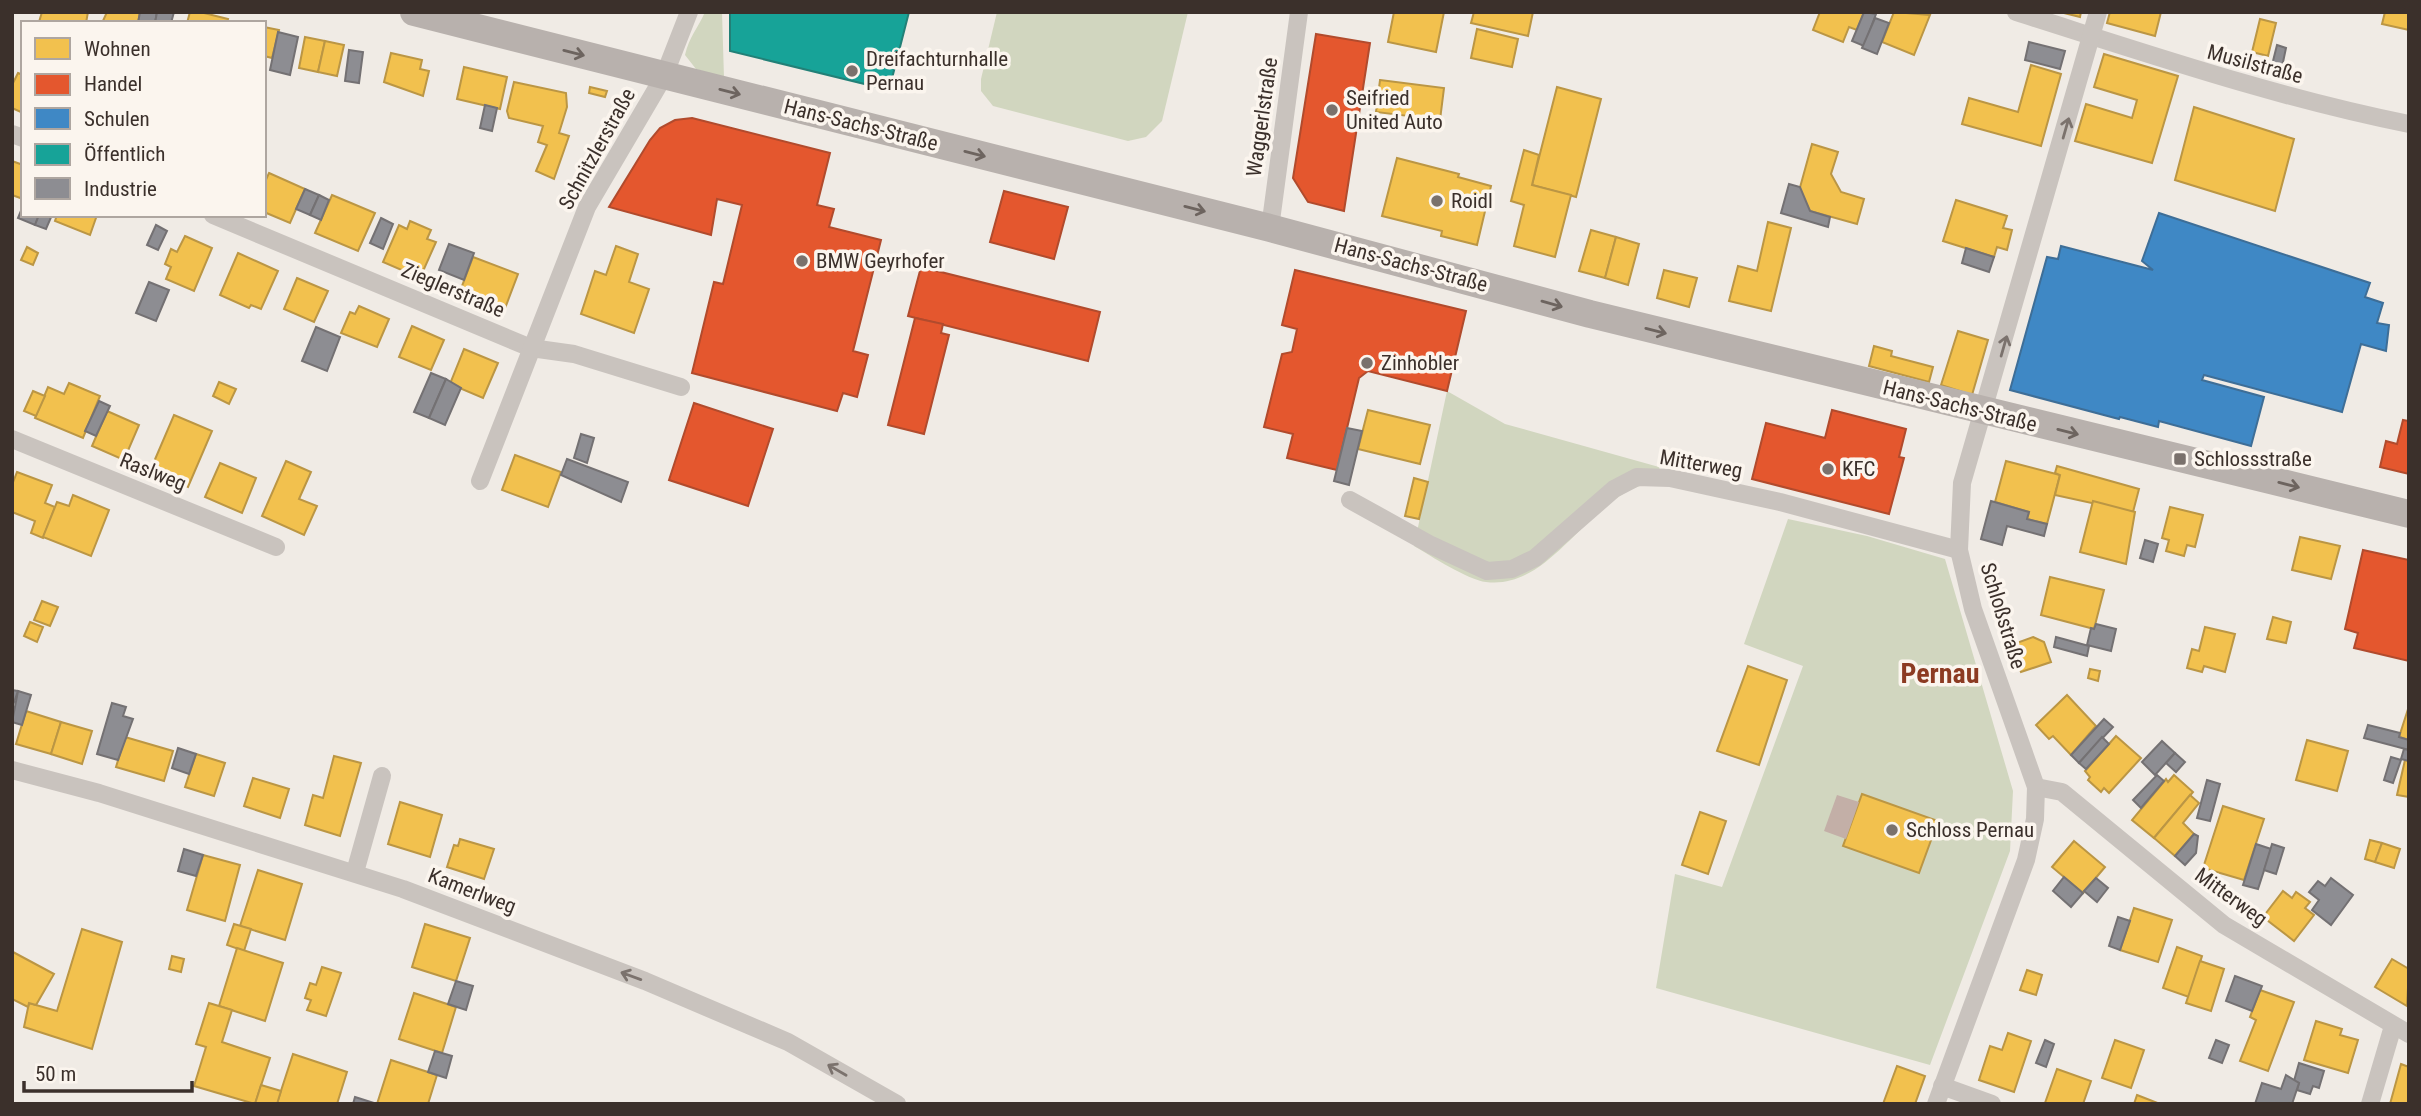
<svg xmlns="http://www.w3.org/2000/svg" width="2421" height="1116" font-family="'Roboto Condensed',sans-serif">
<rect width="100%" height="100%" fill="#f0ebe5"/>
<g fill="#d1d6bf">
<path d="M705,12h17l2,66 -28,-9 -11,-14c4,-18 13,-27 20,-43z"/>
<polygon points="997,12 1188,12 1162,121 1146,137 1128,141 993,106 981,91 981,79"/>
<path d="M1447,391l58,33 154,43 5,18c-8,0 -19,-1 -27,2 -54,21 -89,103 -151,95 -18,-2 -55,-26 -72,-36z"/>
<polygon points="1788,519 1867,536 1945,559 2013,791 2010,851 1930,1065 1656,988 1675,874 1722,887 1803,666 1744,644"/>
</g>
<g fill="#f2c14e" stroke="#bb9644" stroke-width="2">
<polygon points="42,12 88,12 86,23 39,22"/>
<polygon points="107,12 140,12 138,23 102,23"/>
<polygon points="190,12 200,12 228,19 227,23 187,23"/>
<polygon points="1394,12 1444,12 1436,52 1388,42"/>
<polygon points="1474,12 1533,12 1528,36 1471,23"/>
<polygon points="1820,12 1864,12 1857,30 1849,27 1843,42 1813,30"/>
<polygon points="1894,12 1930,15 1914,55 1882,42"/>
<polygon points="2060,12 2081,12 2080,17"/>
<polygon points="2110,12 2161,12 2155,36 2107,23"/>
<polygon points="2385,12 2409,12 2409,30 2382,24"/>
<polygon points="2260,19 2276,23 2268,56 2252,52"/>
<polygon points="264,27 279,30 272,58 264,56"/>
<polygon points="1477,29 1518,39 1512,67 1471,58"/>
<polygon points="305,37 325,41 318,72 299,68"/>
<polygon points="325,41 344,45 337,76 318,72"/>
<polygon points="391,53 422,60 420,69 429,71 423,96 384,82"/>
<polygon points="2104,54 2178,76 2152,163 2075,141 2086,104 2132,118 2137,100 2094,87"/>
<polygon points="2031,65 2061,74 2041,146 1962,124 1969,98 2018,112"/>
<polygon points="464,67 507,77 500,109 457,99"/>
<polygon points="18,73 23,75 23,113 12,108 12,85"/>
<polygon points="1380,80 1444,88 1440,120 1376,112"/>
<polygon points="514,82 566,93 567,107 559,133 569,136 554,179 536,171 547,145 538,142 543,126 509,118 507,111"/>
<polygon points="590,87 607,91 605,97 589,93"/>
<polygon points="1557,87 1601,99 1576,197 1532,185"/>
<polygon points="2194,107 2294,139 2275,211 2175,180"/>
<polygon points="1812,144 1838,152 1831,174 1841,192 1864,199 1857,224 1810,211 1799,191"/>
<polygon points="1524,150 1539,155 1532,185 1571,195 1555,257 1514,246 1524,205 1511,201"/>
<polygon points="1397,158 1459,174 1458,177 1491,186 1477,245 1441,236 1442,231 1382,216"/>
<polygon points="12,161 23,165 23,199 12,195"/>
<polygon points="269,173 305,189 290,223 264,212 264,184"/>
<polygon points="332,195 375,213 358,251 315,233"/>
<polygon points="1956,200 2007,216 2003,228 2012,230 2007,250 1997,247 1994,257 1943,241"/>
<polygon points="57,215 97,215 90,235 55,221"/>
<polygon points="410,221 431,230 427,239 436,242 420,278 383,262 399,225 407,229"/>
<polygon points="1768,222 1791,228 1771,311 1729,301 1738,266 1757,271"/>
<polygon points="1591,230 1616,237 1605,278 1579,271"/>
<polygon points="185,236 212,248 194,291 166,279 171,267 165,264 171,249 177,252"/>
<polygon points="1616,237 1639,244 1628,285 1605,278"/>
<polygon points="616,246 638,254 629,282 649,289 634,333 581,314 595,271 606,275"/>
<polygon points="27,247 38,253 33,265 21,260"/>
<polygon points="238,253 278,271 261,309 251,305 249,308 220,295"/>
<polygon points="473,257 518,274 504,311 459,294"/>
<polygon points="1664,270 1697,278 1689,307 1657,298"/>
<polygon points="297,278 328,291 314,322 284,309"/>
<polygon points="359,306 389,319 377,347 341,333 350,312 355,314"/>
<polygon points="412,326 444,340 431,370 399,357"/>
<polygon points="1958,331 1988,340 1972,395 1941,385"/>
<polygon points="1874,346 1892,351 1891,356 1933,367 1929,382 1869,366"/>
<polygon points="464,349 498,363 483,398 450,384"/>
<polygon points="219,382 236,389 229,404 213,396"/>
<polygon points="69,383 100,396 83,438 35,418 48,387 64,394"/>
<polygon points="33,391 45,396 36,416 24,411"/>
<polygon points="1368,410 1430,425 1420,464 1358,449"/>
<polygon points="107,411 139,425 124,460 92,446"/>
<polygon points="174,415 212,431 188,487 150,471"/>
<polygon points="515,455 561,472 548,507 502,490"/>
<polygon points="286,461 311,472 299,499 317,506 304,535 262,516"/>
<polygon points="2006,461 2060,475 2047,524 2027,519 2029,512 1995,502"/>
<polygon points="220,463 256,478 242,513 205,497"/>
<polygon points="2057,466 2139,489 2133,512 2055,495 2060,475 2055,473"/>
<polygon points="17,472 52,485 45,503 55,507 43,538 31,533 35,521 12,512 12,485"/>
<polygon points="1414,478 1428,482 1419,519 1405,516"/>
<polygon points="73,495 109,510 91,556 43,537 57,502 69,506"/>
<polygon points="2093,501 2135,512 2126,564 2080,552"/>
<polygon points="2170,507 2203,515 2195,547 2187,545 2184,556 2166,551 2169,540 2162,538"/>
<polygon points="2300,537 2340,546 2331,579 2292,570"/>
<polygon points="2050,577 2104,590 2094,629 2041,615"/>
<polygon points="42,601 58,607 50,626 34,620"/>
<polygon points="2273,617 2291,622 2286,643 2267,639"/>
<polygon points="30,622 43,627 37,642 24,636"/>
<polygon points="2205,627 2235,634 2225,672 2204,666 2202,672 2187,668 2192,649 2199,651"/>
<polygon points="2033,637 2044,642 2051,662 2021,672 2011,645"/>
<polygon points="1748,666 1787,680 1759,765 1717,751"/>
<polygon points="2090,669 2100,671 2098,681 2088,678"/>
<polygon points="2067,695 2096,726 2071,755 2053,736 2049,739 2036,725"/>
<polygon points="2409,706 2409,740 2399,737"/>
<polygon points="26,711 61,722 51,754 16,744"/>
<polygon points="61,722 92,731 82,764 51,754"/>
<polygon points="2116,736 2141,758 2109,793 2104,788 2101,792 2088,780 2090,777 2085,771"/>
<polygon points="125,737 173,751 164,781 116,767"/>
<polygon points="2307,740 2348,751 2337,791 2296,780"/>
<polygon points="196,754 225,763 214,796 185,787"/>
<polygon points="334,756 361,763 340,836 305,825 313,795 323,798"/>
<polygon points="2405,760 2409,761 2409,797 2397,795"/>
<polygon points="2174,775 2193,792 2154,838 2132,820 2166,779 2168,782"/>
<polygon points="253,778 289,789 280,818 244,806"/>
<polygon points="1862,794 1938,821 1919,873 1843,846"/>
<polygon points="2190,795 2199,803 2183,823 2194,834 2175,856 2154,838"/>
<polygon points="400,802 442,815 430,857 388,844"/>
<polygon points="2223,806 2264,819 2244,880 2203,868"/>
<polygon points="1700,812 1726,821 1708,874 1682,865"/>
<polygon points="460,839 494,849 484,879 447,867 454,845 458,846"/>
<polygon points="2370,840 2382,843 2375,862 2365,859"/>
<polygon points="2074,841 2105,867 2083,893 2052,867"/>
<polygon points="2382,843 2400,849 2394,868 2375,862"/>
<polygon points="203,855 240,865 225,921 187,910"/>
<polygon points="258,870 302,884 285,940 240,926"/>
<polygon points="2283,891 2292,898 2296,892 2310,902 2305,908 2314,915 2294,941 2263,917"/>
<polygon points="2134,908 2172,920 2158,962 2120,950"/>
<polygon points="234,924 251,929 244,951 227,945"/>
<polygon points="425,924 470,938 456,981 412,967"/>
<polygon points="82,929 122,942 92,1049 24,1027 29,1003 57,1011"/>
<polygon points="2177,947 2202,956 2189,997 2163,988"/>
<polygon points="237,948 283,963 265,1021 219,1006"/>
<polygon points="13,952 54,974 36,1005 29,1003 28,1007 12,999"/>
<polygon points="172,956 184,959 181,972 169,969"/>
<polygon points="2392,959 2409,969 2407,1006 2375,987"/>
<polygon points="2200,961 2224,969 2211,1011 2186,1003"/>
<polygon points="322,967 341,973 326,1016 307,1010 311,1000 305,998 310,983 316,985"/>
<polygon points="2027,970 2042,975 2036,995 2020,990"/>
<polygon points="2260,990 2294,1002 2268,1071 2240,1061 2256,1020 2250,1017"/>
<polygon points="414,993 456,1007 442,1053 399,1039"/>
<polygon points="209,1003 232,1010 222,1042 270,1058 255,1104 194,1086 206,1047 196,1044"/>
<polygon points="2316,1021 2342,1029 2340,1035 2358,1040 2348,1073 2304,1060"/>
<polygon points="2008,1033 2031,1041 2014,1092 1979,1080 1990,1046 2002,1050"/>
<polygon points="2115,1040 2144,1050 2131,1088 2102,1078"/>
<polygon points="293,1054 347,1072 337,1104 277,1103"/>
<polygon points="391,1060 437,1075 428,1104 377,1104"/>
<polygon points="2401,1064 2409,1067 2409,1104 2390,1104"/>
<polygon points="1897,1066 1925,1076 1915,1104 1883,1104"/>
<polygon points="2057,1069 2091,1081 2083,1104 2045,1103"/>
<polygon points="261,1085 281,1091 277,1104 255,1104"/>
<polygon points="2137,1095 2160,1104 2134,1104"/>
</g>
<g fill="#e4572e" stroke="#b14b2d" stroke-width="2">
<polygon points="1316,34 1370,43 1344,211 1308,202 1293,178"/>
<polygon points="692,118 830,153 817,205 834,209 829,227 881,240 853,351 868,355 857,397 843,393 837,411 692,373 714,282 723,284 742,205 717,199 711,235 609,207 650,140 660,128 675,120"/>
<polygon points="1004,191 1068,207 1054,259 990,242"/>
<polygon points="921,267 1100,312 1088,361 908,316"/>
<polygon points="1295,270 1466,311 1447,391 1368,371 1359,378 1337,470 1287,458 1293,434 1264,427 1282,354 1292,352 1297,329 1282,325"/>
<polygon points="915,318 943,324 941,333 949,335 924,434 888,425"/>
<polygon points="694,403 773,429 748,506 669,480"/>
<polygon points="1832,410 1906,429 1899,457 1904,458 1889,514 1752,479 1766,423 1825,438"/>
<polygon points="2403,420 2409,421 2409,474 2380,467 2386,441 2397,444"/>
<polygon points="2363,550 2409,560 2409,661 2354,648 2358,633 2345,629"/>
</g>
<polygon fill="#3f88c5" stroke="#3e6e97" stroke-width="2" points="2159,213 2370,283 2365,297 2383,303 2377,323 2389,325 2386,351 2361,344 2342,412 2204,375 2202,380 2264,397 2251,446 2159,421 2158,427 2120,417 2119,419 2010,390 2047,257 2058,259 2061,246 2153,270 2142,261"/>
<polygon fill="#17a398" stroke="#228077" stroke-width="2" points="730,12 909,12 889,90 730,51"/>
<g fill="#8d8d92" stroke="#747173" stroke-width="2">
<polygon points="140,12 157,12 155,23 138,23"/>
<polygon points="157,12 174,12 171,23 155,23"/>
<polygon points="1864,12 1876,14 1864,46 1852,41"/>
<polygon points="1875,18 1889,23 1877,54 1862,48"/>
<polygon points="278,32 298,37 290,75 270,70"/>
<polygon points="2029,42 2065,51 2060,69 2025,60"/>
<polygon points="2277,45 2286,48 2282,67 2272,65"/>
<polygon points="349,50 363,52 359,83 345,81"/>
<polygon points="485,105 497,108 492,131 480,128"/>
<polygon points="1789,184 1800,187 1810,211 1830,217 1828,227 1781,213"/>
<polygon points="305,189 319,195 310,215 296,209"/>
<polygon points="319,195 329,200 321,220 310,215"/>
<polygon points="23,206 23,215 39,215 35,225 18,218"/>
<polygon points="39,215 52,215 46,229 35,225"/>
<polygon points="381,218 393,224 383,249 370,243"/>
<polygon points="156,225 167,231 158,250 147,245"/>
<polygon points="449,244 474,253 464,280 439,270"/>
<polygon points="1966,248 1994,257 1989,272 1962,263"/>
<polygon points="149,282 169,290 156,321 136,313"/>
<polygon points="316,327 340,337 327,371 302,361"/>
<polygon points="431,373 446,379 429,418 414,412"/>
<polygon points="446,379 461,388 445,425 429,418"/>
<polygon points="99,401 110,406 96,436 85,431"/>
<polygon points="1347,428 1362,431 1349,485 1334,481"/>
<polygon points="581,434 594,438 587,463 574,458"/>
<polygon points="567,459 628,482 621,502 561,475"/>
<polygon points="1991,501 2029,512 2027,519 2047,524 2044,536 2007,526 2002,545 1981,539"/>
<polygon points="2145,540 2158,544 2153,562 2140,558"/>
<polygon points="2096,624 2116,629 2111,651 2087,645 2091,628 2094,629"/>
<polygon points="2056,637 2089,646 2087,656 2054,647"/>
<polygon points="12,690 18,691 12,708"/>
<polygon points="18,691 31,695 22,725 12,722"/>
<polygon points="112,703 126,707 123,716 133,719 118,760 97,754"/>
<polygon points="2104,719 2113,727 2079,763 2071,755"/>
<polygon points="2368,725 2400,733 2399,737 2409,740 2409,750 2364,738"/>
<polygon points="2102,737 2109,744 2086,769 2079,763"/>
<polygon points="2162,741 2175,753 2155,775 2142,762"/>
<polygon points="178,748 196,754 189,774 172,768"/>
<polygon points="2404,749 2409,750 2409,761 2401,759"/>
<polygon points="2175,753 2185,762 2176,772 2166,763"/>
<polygon points="2391,757 2401,760 2393,783 2384,780"/>
<polygon points="2157,775 2164,781 2141,808 2133,800"/>
<polygon points="2207,780 2220,784 2210,821 2197,818"/>
<polygon points="2194,834 2198,836 2196,853 2185,865 2175,856"/>
<polygon points="2256,844 2271,849 2258,889 2243,885"/>
<polygon points="2272,844 2284,848 2276,874 2264,870"/>
<polygon points="184,849 203,855 196,876 178,871"/>
<polygon points="2064,877 2083,893 2071,907 2053,891"/>
<polygon points="2096,878 2108,888 2097,902 2084,891"/>
<polygon points="2331,878 2353,895 2331,925 2312,910 2319,900 2309,892 2318,881 2325,886"/>
<polygon points="2118,917 2130,921 2120,950 2109,946"/>
<polygon points="2235,976 2262,986 2252,1011 2226,1001"/>
<polygon points="456,981 473,986 466,1010 448,1004"/>
<polygon points="2045,1040 2054,1044 2046,1067 2036,1063"/>
<polygon points="2216,1040 2229,1045 2222,1063 2209,1058"/>
<polygon points="435,1051 452,1056 446,1078 428,1072"/>
<polygon points="2299,1063 2324,1071 2319,1088 2313,1086 2310,1094 2297,1090 2299,1083 2294,1081"/>
<polygon points="2286,1075 2299,1083 2292,1104 2255,1104 2262,1083 2281,1089"/>
<polygon points="355,1097 377,1104 353,1104"/>
</g>
<polygon fill="#c3afa7" points="1837,795 1859,802 1846,839 1824,831"/>
<g fill="none" stroke-linecap="round" stroke-linejoin="round">
<g stroke="#c9c3be" stroke-width="18">
<path d="M2016,12c130,41 258,85 393,112"/>
<polyline points="12,134 23,138"/>
<polyline points="213,215 531,348 574,354 681,387"/>
<polyline points="1270,228 1299,12"/>
<polyline points="12,439 276,547"/>
<polyline points="480,481 587,207 664,76 689,12"/>
<polyline points="1350,500 1431,545 1487,571 1512,569 1535,558 1614,489 1637,477 1670,478 1780,502 1959,550"/>
<polyline points="12,770 99,793 403,889 645,981 788,1042 897,1104"/>
<polyline points="2036,787 2062,792 2224,925 2409,1034"/>
<polyline points="355,872 382,776"/>
<polyline points="1942,1086 1992,1104"/>
<polyline points="1936,1104 2026,860 2035,819 2036,787 1973,609 1965,575 1959,550 1962,483 2098,12"/>
<polyline points="2370,1104 2393,1026"/>
</g>
<polyline stroke="#b8b1ad" stroke-width="28" points="414,12 1270,228 1590,314 2409,514"/>
</g>
<defs><path id="oneway-shaft" d="M-6 0H5M1.5-3L5.5 0L1.5 3" fill="none" stroke-width="1.6" stroke-linecap="round" stroke-linejoin="round" transform="scale(1.75)"/></defs>
<g stroke="#6d645f">
<use href="#oneway-shaft" transform="translate(574 53) rotate(14)"/>
<use href="#oneway-shaft" transform="translate(730 92) rotate(14)"/>
<use href="#oneway-shaft" transform="translate(975 154) rotate(14)"/>
<use href="#oneway-shaft" transform="translate(1195 209) rotate(14)"/>
<use href="#oneway-shaft" transform="translate(1552 304) rotate(16)"/>
<use href="#oneway-shaft" transform="translate(1656 331) rotate(14)"/>
<use href="#oneway-shaft" transform="translate(2068 432) rotate(14)"/>
<use href="#oneway-shaft" transform="translate(2289 485) rotate(14)"/>
</g>
<g stroke="#7b726d">
<use href="#oneway-shaft" transform="translate(2066 128) rotate(-74)"/>
<use href="#oneway-shaft" transform="translate(2004 346) rotate(-74)"/>
<use href="#oneway-shaft" transform="translate(631 976) rotate(-160)"/>
<use href="#oneway-shaft" transform="translate(837 1070) rotate(-150)"/>
</g>
<g fill="#7a716c" stroke="#fbf5ee" stroke-width="2.5">
<circle cx="852" cy="71" r="7"/>
<circle cx="1332" cy="110" r="7"/>
<circle cx="1437" cy="201" r="7"/>
<circle cx="802" cy="261" r="7"/>
<circle cx="1367" cy="363" r="7"/>
<rect x="2173" y="452" width="14" height="14" rx="3.5"/>
<circle cx="1828" cy="469" r="7"/>
<circle cx="1892" cy="830" r="7"/>
</g>
<g text-anchor="middle" stroke-width="7" stroke-linejoin="round" paint-order="stroke">
<g font-size="21" fill="#3b302b" stroke="#fbf5ee" text-anchor="start">
<text x="866" y="66">Dreifachturnhalle<tspan x="866" dy="24">Pernau</tspan></text>
<text x="1346" y="105">Seifried<tspan x="1346" dy="24">United Auto</tspan></text>
<text x="1451" y="208">Roidl</text>
<text x="816" y="268">BMW Geyrhofer</text>
<text x="1381" y="370">Zinhobler</text>
<text x="2194" y="466">Schlossstraße</text>
<text x="1842" y="476">KFC</text>
<text x="1906" y="837">Schloss Pernau</text>
</g>
<g font-size="21" fill="#3b302b" stroke="#fbf5ee">
<text transform="translate(2255 64) rotate(15)" y="7">Musilstraße</text>
<text transform="translate(1262 117) rotate(-82)" y="7">Waggerlstraße</text>
<text transform="translate(861 125) rotate(14)" y="7">Hans-Sachs-Straße</text>
<text transform="translate(597 149) rotate(-61)" y="7">Schnitzlerstraße</text>
<text transform="translate(1411 265) rotate(15)" y="7">Hans-Sachs-Straße</text>
<text transform="translate(453 290) rotate(23)" y="7">Zieglerstraße</text>
<text transform="translate(1960 406) rotate(14)" y="7">Hans-Sachs-Straße</text>
<text transform="translate(1701 464) rotate(10)" y="7">Mitterweg</text>
<text transform="translate(153 472) rotate(22)" y="7">Raslweg</text>
<text transform="translate(2003 616) rotate(73)" y="7">Schloßstraße</text>
<text transform="translate(472 891) rotate(21)" y="7">Kamerlweg</text>
<text transform="translate(2231 897) rotate(36)" y="7">Mitterweg</text>
</g>
<g font-size="28" font-weight="bold" fill="#8c3b22" stroke="#fbf5ee">
<text x="1940" y="683">Pernau</text>
</g>
</g>
<rect width="2421" height="1116" fill="none" stroke="#3b302b" stroke-width="28"/>
<rect x="21" y="21" width="245" height="196" fill="#fbf5ee" stroke="#aea6a0" stroke-width="2"/>
<rect x="35" y="38" width="35" height="21" fill="#f2c14e" stroke="#aea6a0" stroke-width="2"/>
<text x="84" y="56" font-size="21" fill="#3b302b">Wohnen</text>
<rect x="35" y="74" width="35" height="21" fill="#e4572e" stroke="#aea6a0" stroke-width="2"/>
<text x="84" y="91" font-size="21" fill="#3b302b">Handel</text>
<rect x="35" y="108" width="35" height="21" fill="#3f88c5" stroke="#aea6a0" stroke-width="2"/>
<text x="84" y="126" font-size="21" fill="#3b302b">Schulen</text>
<rect x="35" y="144" width="35" height="21" fill="#17a398" stroke="#aea6a0" stroke-width="2"/>
<text x="84" y="161" font-size="21" fill="#3b302b">Öffentlich</text>
<rect x="35" y="178" width="35" height="21" fill="#8d8d92" stroke="#aea6a0" stroke-width="2"/>
<text x="84" y="196" font-size="21" fill="#3b302b">Industrie</text>
<path d="M24 1081v10h168v-10" fill="none" stroke="#3b302b" stroke-width="3.5"/>
<text x="35" y="1081" font-size="21" fill="#3b302b" stroke="#fbf5ee" stroke-width="5" paint-order="stroke">50 m</text>
</svg>
